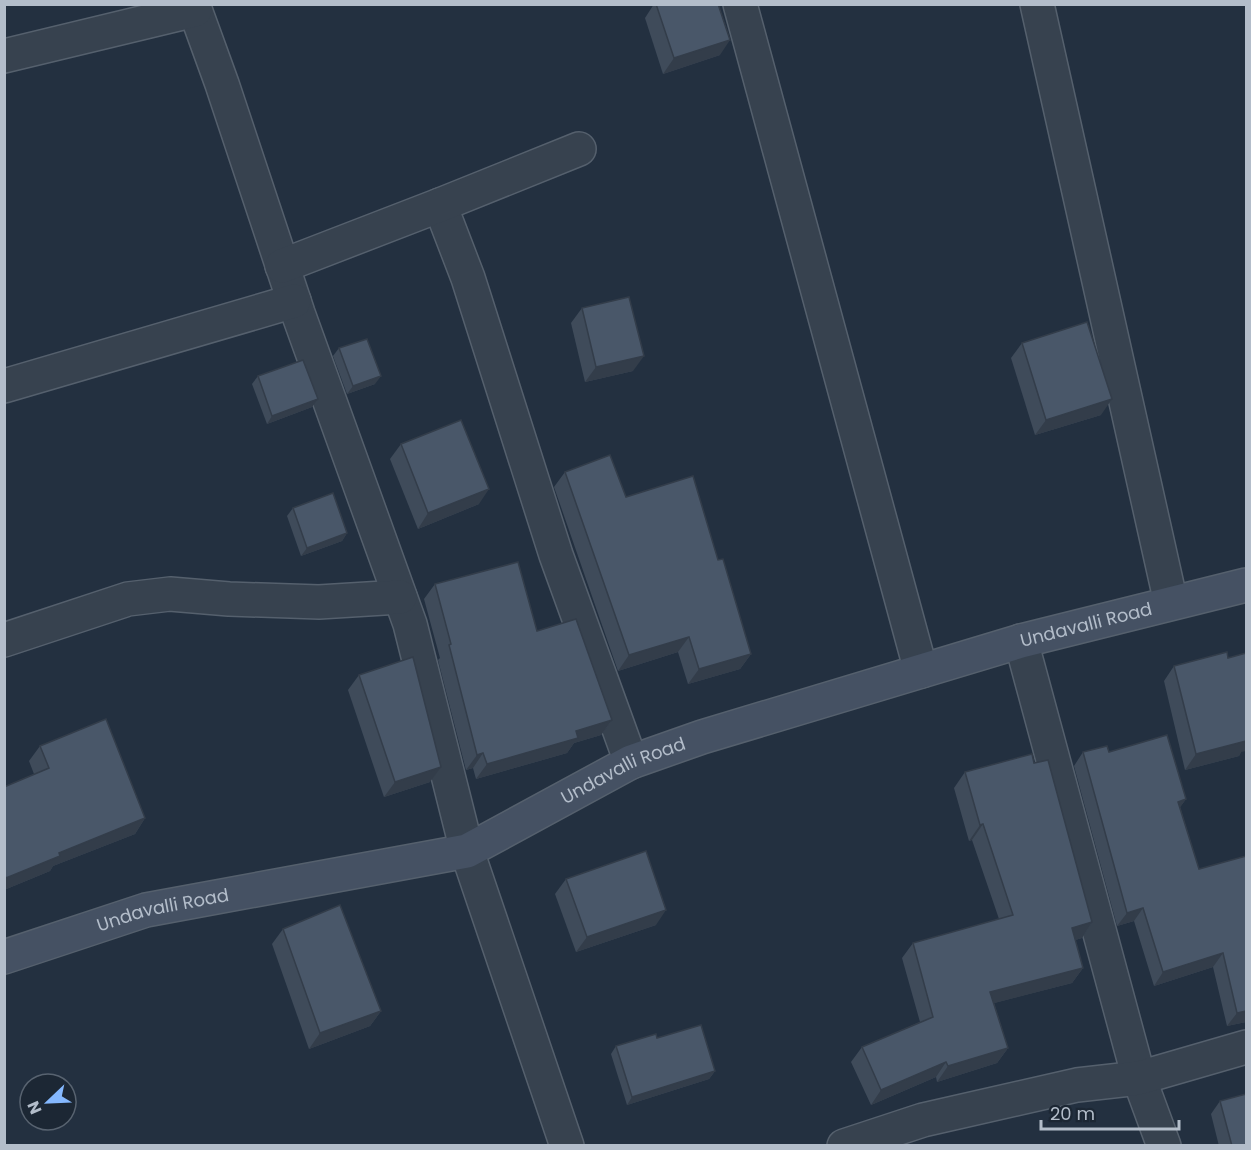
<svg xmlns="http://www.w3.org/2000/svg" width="1251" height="1150" font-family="Poppins,sans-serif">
<rect width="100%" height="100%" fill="#233040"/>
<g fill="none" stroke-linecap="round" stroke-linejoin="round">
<g stroke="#55606d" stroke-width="36">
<g id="street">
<polyline points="193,4 222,84 298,313 410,624 467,851 567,1146"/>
<polyline points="740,4 921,671"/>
<polyline points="1037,4 1171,603"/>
<polyline points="4,56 195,10"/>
<polyline points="440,205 468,278 556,555 631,762"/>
<polyline points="282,266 440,205 579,149"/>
<polyline points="4,386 294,301"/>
<polyline points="4,640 128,599 170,594 229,599 319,602 400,597"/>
<polyline points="1021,641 1139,1078 1164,1146"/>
<polyline points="844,1146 923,1120 1077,1085 1139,1078 1246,1047"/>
</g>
</g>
<g stroke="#55606d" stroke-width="36">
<g id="secondary">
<path id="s1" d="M4,957l142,-47 321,-59 164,-89 71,-25 319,-96 225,-56"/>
</g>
</g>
<use href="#street" stroke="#37424f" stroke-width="33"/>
<use href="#secondary" stroke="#455163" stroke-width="33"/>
</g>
<g fill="#3f4b5a">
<polygon points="654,4 718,4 720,55 663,74 645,18"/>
<polygon points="582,308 633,371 585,382 571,323"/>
<polygon points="1022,343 1101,415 1035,435 1011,358"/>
<polygon points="339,348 375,384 347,394 333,356"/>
<polygon points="258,376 312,407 267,424 252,384"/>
<polygon points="401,444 479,504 418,529 390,459"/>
<polygon points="565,472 626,497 718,560 751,654 740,669 688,684 678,652 618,671 554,487"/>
<polygon points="293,508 347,533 342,541 301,556 287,516"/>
<polygon points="435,584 537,631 612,720 601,735 574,743 567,753 476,779 473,768 466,770 438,660 440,658 424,599"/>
<polygon points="1174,666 1241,752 1239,756 1185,770 1164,681"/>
<polygon points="359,675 430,782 384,797 348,690"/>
<polygon points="40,746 145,818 135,834 53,866 50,871 4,890 4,787 34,774 29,761"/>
<polygon points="1083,752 1109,752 1186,799 1180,807 1199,869 1246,856 1246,1022 1227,1026 1213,967 1154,986 1134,921 1117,926 1074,766"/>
<polygon points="1034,763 1092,922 1082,938 1075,940 1083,968 1072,983 994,1003 1008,1048 997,1063 937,1082 936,1077 871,1105 851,1062 862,1047 920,1022 902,958 913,943 999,919 972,840 969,841 954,788 965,772"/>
<polygon points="566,879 656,925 576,952 555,894"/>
<polygon points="283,929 381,1011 370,1026 309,1049 272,944"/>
<polygon points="657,1038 715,1071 709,1079 627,1105 611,1054 616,1046"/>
<polygon points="1220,1101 1246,1146 1219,1146 1211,1114"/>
</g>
<g fill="#333d4a">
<polygon points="730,40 720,55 663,74 674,58"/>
<polygon points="644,356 633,371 585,382 596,367"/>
<polygon points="381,376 375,384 347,394 353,386"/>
<polygon points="318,399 312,407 267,424 272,416"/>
<polygon points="1112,399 1101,415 1035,435 1046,420"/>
<polygon points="489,489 479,504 418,529 428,513"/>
<polygon points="347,533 342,541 301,556 307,548"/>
<polygon points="689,637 678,652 618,671 629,655"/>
<polygon points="751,654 740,669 688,684 699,669"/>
<polygon points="612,720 601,735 574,743 567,753 476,779 487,764 576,731"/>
<polygon points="1246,740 1246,751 1241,752 1239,756 1185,770 1196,754"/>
<polygon points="483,753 473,768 466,770 477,755"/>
<polygon points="441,767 430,782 384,797 395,782"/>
<polygon points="1186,799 1176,813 1178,802"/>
<polygon points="145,818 135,834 53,866 50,871 4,890 4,881 6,878 59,853"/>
<polygon points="983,824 972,840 969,841 980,825"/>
<polygon points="1143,908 1134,921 1117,926 1127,913"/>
<polygon points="666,910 656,925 576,952 587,937"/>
<polygon points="1092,922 1082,938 1062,944 1072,928"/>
<polygon points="1223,953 1213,967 1154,986 1163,972"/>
<polygon points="1083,968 1072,983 979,1007 990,992"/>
<polygon points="381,1011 370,1026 309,1049 320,1033"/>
<polygon points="1246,1011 1246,1022 1227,1026 1237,1013"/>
<polygon points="1008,1048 997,1063 937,1082 948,1066"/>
<polygon points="946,1062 936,1077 871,1105 881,1090"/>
<polygon points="715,1071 709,1079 627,1105 632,1097"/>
</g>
<g fill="#495769" stroke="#333d4a" stroke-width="1.5">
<polygon points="656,4 718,4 730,40 674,58"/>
<polygon points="629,297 644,356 596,367 582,308"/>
<polygon points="1087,322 1112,399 1046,420 1022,343"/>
<polygon points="367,339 381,376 353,386 339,348"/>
<polygon points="303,360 318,399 272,416 258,376"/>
<polygon points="461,420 489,489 428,513 401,444"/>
<polygon points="610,455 626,497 693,476 718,560 723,559 751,654 699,669 689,637 629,655 565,472"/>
<polygon points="333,493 347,533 307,548 293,508"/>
<polygon points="518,562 537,631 576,619 612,720 576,731 578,738 487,764 483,753 477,755 449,645 451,644 435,584"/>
<polygon points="1227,652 1228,658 1246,653 1246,741 1196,754 1174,666"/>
<polygon points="413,657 441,767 395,782 359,675"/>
<polygon points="106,719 145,818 59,853 60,856 6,878 4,873 4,787 49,768 40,746"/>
<polygon points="1167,735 1186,799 1178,802 1199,869 1246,856 1246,1011 1237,1013 1223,953 1163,972 1143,908 1127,913 1083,752 1107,746 1109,752"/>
<polygon points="1032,754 1034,763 1048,760 1092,922 1072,928 1083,968 990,992 1008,1048 948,1066 946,1062 881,1090 862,1047 933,1017 913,943 1013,915 983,824 980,825 965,772"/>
<polygon points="646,851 666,910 587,937 566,879"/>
<polygon points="340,905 381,1011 320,1033 283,929"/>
<polygon points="701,1025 715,1071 632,1097 616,1046 656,1034 657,1038"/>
<polygon points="1246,1094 1246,1144 1242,1146 1232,1146 1220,1101"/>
</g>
<g text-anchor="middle" stroke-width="4.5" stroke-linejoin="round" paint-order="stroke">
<g font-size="18" fill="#b3bdca" stroke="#1c2734">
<text dy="6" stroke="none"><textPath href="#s1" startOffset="1138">Undavalli Road</textPath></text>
<text dy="6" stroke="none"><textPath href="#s1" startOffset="652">Undavalli Road</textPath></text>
<text dy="6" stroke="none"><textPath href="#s1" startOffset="166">Undavalli Road</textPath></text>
</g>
</g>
<rect width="1251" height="1150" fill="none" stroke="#b3bdca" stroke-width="12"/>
<g transform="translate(48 1102) rotate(247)"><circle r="28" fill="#1c2734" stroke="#586370" stroke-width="1.5"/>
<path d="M0-4.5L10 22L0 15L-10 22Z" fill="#85b8fe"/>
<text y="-9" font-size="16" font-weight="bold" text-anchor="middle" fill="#b3bdca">N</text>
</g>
<path d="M1041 1120v9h138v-9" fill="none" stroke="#b3bdca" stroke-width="3"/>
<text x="1050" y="1120" font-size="18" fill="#b3bdca" stroke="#1c2734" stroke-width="4.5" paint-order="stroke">20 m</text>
</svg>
